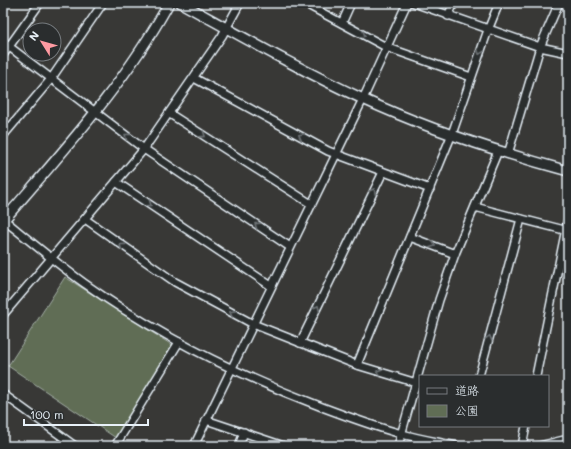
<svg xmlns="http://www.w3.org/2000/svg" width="571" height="449" font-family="Mali,'Klee One',sans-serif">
<rect width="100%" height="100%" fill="#383836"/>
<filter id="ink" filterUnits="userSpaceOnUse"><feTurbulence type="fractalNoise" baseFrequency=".025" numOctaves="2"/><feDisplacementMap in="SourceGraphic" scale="8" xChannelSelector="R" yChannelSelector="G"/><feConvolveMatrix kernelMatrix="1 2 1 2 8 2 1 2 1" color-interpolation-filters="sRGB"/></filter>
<g filter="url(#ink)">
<polygon fill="#606d55" stroke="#a4afa6" points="65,277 172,345 116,438 8,366"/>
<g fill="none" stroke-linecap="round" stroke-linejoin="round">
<g stroke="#e8f1f8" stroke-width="10">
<g id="street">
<polyline points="304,3 386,47 471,77"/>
<polyline points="414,3 540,47 568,53"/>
<polyline points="448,16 454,3"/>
<polyline points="342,23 351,3"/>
<polyline points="3,42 144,149 290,247"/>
<polyline points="3,55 40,3"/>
<polyline points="194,78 328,151 430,189"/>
<polyline points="170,114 311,204"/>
<polyline points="3,136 51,79 103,3"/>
<polyline points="508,154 540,47 559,3"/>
<polyline points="116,182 271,286"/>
<polyline points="475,207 568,231"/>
<path d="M3,219c27,22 53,44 81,64 73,52 154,92 238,124 27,10 53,20 80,27 18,5 36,8 54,12"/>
<polyline points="85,219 175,282 253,324 357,365 420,384"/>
<polyline points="410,237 455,254"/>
<polyline points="3,315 144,149 222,36 240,3"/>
<polyline points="300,343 383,172"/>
<polyline points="357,365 452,134 488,30 499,3"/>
<polyline points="479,376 521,219"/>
<polyline points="536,376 568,219"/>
<polyline points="3,394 75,446"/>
<polyline points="206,420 284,446"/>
<polyline points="115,446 179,342"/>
<polyline points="194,446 363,99 407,3"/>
<polyline points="239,446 244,432"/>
<polyline points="398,446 439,300 455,254 498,151"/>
<polyline points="522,446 526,426"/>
<polyline points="539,446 568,439"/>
</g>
</g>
<g stroke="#e8f1f8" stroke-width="12">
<g id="secondary">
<path d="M181,3c60,33 119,67 182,96 65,30 135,53 205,72"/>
<path d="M3,221c60,-70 122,-137 166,-218"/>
</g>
</g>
<use href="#street" stroke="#2a2d2e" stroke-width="7"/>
<use href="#secondary" stroke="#2a2d2e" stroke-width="9"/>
</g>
<defs><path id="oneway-chevron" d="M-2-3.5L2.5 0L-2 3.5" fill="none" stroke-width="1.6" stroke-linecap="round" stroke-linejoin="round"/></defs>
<g stroke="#6c7275">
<use href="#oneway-chevron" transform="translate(363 35) rotate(29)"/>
<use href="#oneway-chevron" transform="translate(480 52) rotate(110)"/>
<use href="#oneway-chevron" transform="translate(203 135) rotate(33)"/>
<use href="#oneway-chevron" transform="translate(127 136) rotate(-143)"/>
<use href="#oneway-chevron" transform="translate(301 136) rotate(-152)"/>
<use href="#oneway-chevron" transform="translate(373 191) rotate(-64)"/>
<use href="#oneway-chevron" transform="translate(149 204) rotate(34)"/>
<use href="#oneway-chevron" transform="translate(257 225) rotate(-146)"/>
<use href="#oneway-chevron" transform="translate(433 245) rotate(21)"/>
<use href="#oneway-chevron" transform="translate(122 246) rotate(-144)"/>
<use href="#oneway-chevron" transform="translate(317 308) rotate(-64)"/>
<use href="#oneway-chevron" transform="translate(232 313) rotate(-152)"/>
<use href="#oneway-chevron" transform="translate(489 338) rotate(-75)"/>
<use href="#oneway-chevron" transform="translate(379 372) rotate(-163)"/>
</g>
</g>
<rect width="571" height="449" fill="none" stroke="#2a2d2e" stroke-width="16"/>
<rect x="8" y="8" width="555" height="433" fill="none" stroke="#e8f1f8" stroke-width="1.5" filter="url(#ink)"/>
<rect x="419" y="375" width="130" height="52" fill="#2a2d2e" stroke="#767b7f"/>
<rect x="427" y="388" width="20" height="6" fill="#2a2d2e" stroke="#767b7f"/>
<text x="455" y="395" font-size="12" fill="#e8f1f8">道路</text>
<rect x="427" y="405" width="20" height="12" fill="#606d55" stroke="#767b7f"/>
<text x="455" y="415" font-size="12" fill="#e8f1f8">公園</text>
<g transform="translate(42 42) rotate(307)"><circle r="19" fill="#2a2d2e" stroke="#767b7f"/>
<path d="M0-3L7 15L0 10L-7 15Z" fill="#ff9aa2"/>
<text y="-6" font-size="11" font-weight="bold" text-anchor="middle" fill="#e8f1f8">N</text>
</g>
<path d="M24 419v6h124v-6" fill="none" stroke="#e8f1f8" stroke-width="2"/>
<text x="30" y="419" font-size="12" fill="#e8f1f8" stroke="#2a2d2e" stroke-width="3" paint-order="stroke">100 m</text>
</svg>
